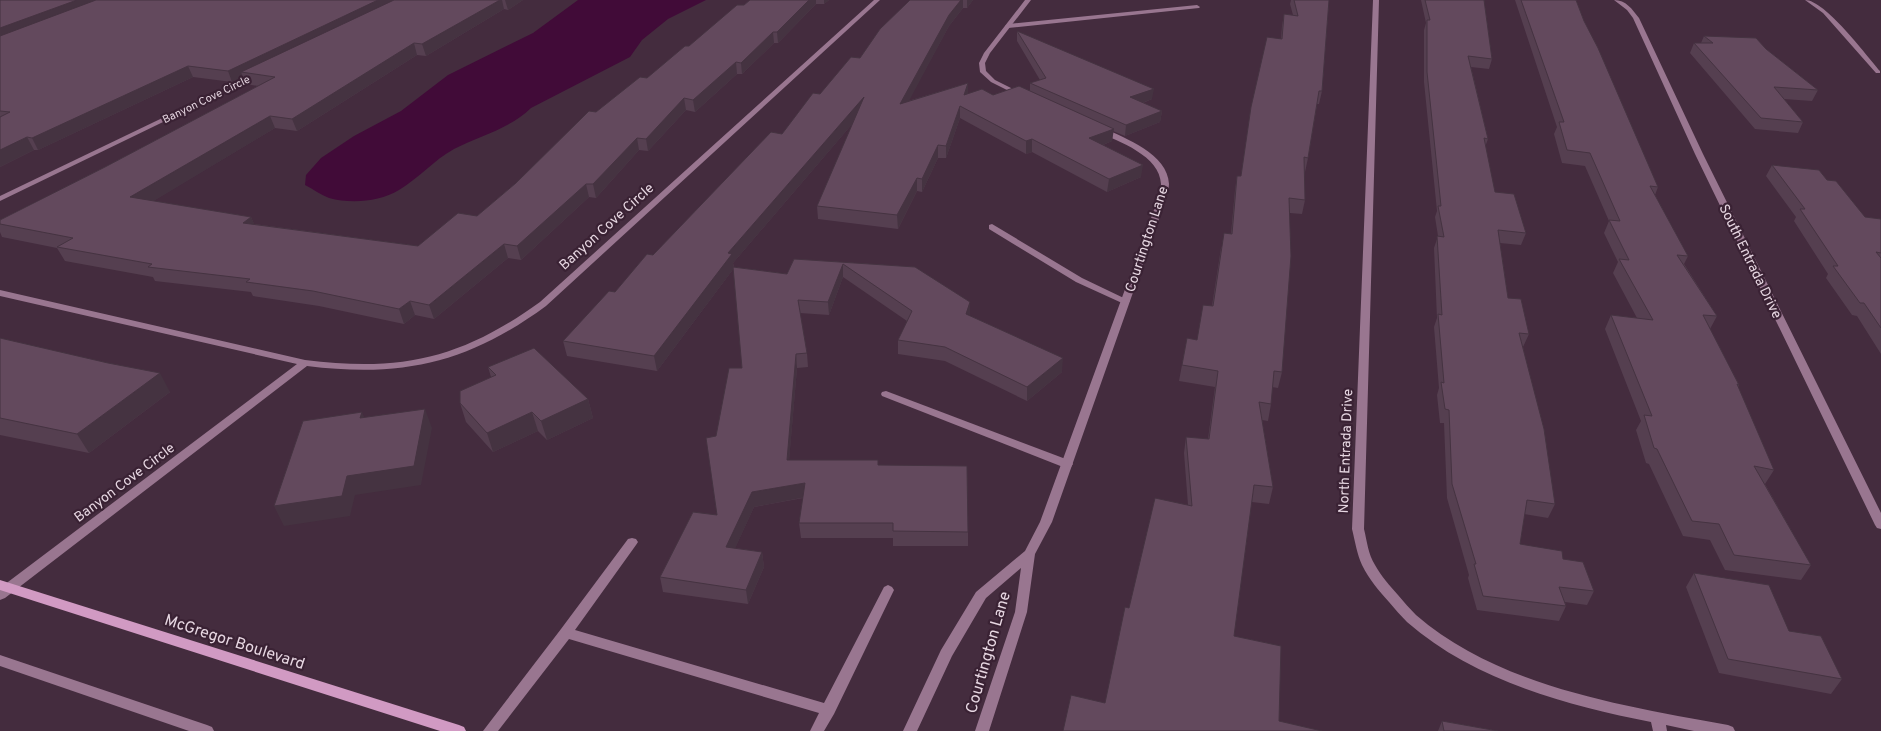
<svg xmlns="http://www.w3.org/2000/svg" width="1881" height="731" font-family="Overpass,sans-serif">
<rect width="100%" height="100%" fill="#442c3e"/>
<path fill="#410b38" d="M578,0h128l-38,19 -26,21 -12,17 -99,51c-20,20 -51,28 -77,41 -20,11 -35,29 -55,41 -20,12 -48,14 -70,8 -8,-3 -16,-9 -24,-13l1,-10 15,-17 33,-22 47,-25 47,-36 85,-42z"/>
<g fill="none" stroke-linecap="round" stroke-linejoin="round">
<g fill="#997690" fill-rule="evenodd">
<path d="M1805,0c20,0 61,55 75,71v2h-4l-53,-60z"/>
<polygon points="1197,5 1200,7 1199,8 1008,28 1005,26 1008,24"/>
<polygon points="992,224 1082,278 1130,301 1128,303 1122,303 1076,282 989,229 989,225"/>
<polygon points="886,391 1071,461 1073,464 1071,467 1063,467 882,396 881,394 882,392"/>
<polygon points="632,538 636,539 638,542 636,545 575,630 824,703 884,587 888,585 892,587 894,590 834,714 824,731 810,731 819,713 569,639 498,731 483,731 561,629 628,539"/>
</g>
<g fill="#997690" fill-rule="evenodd">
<path d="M874,0h6l-334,306c-78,57 -143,72 -239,60l-302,232 -5,2v-12l297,-224 -297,-68v-6l305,70c96,12 156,-1 235,-58z"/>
<polygon points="1025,0 1031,0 990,53 985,63 986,71 995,80 1023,94 1024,95 1021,97 991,82 980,72 979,63 984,53"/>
<path d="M1373,0h6l-15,529c3,12 4,25 11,36 6,11 15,21 23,30 6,7 12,14 18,20 83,72 208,91 312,110l5,2 2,4h-41l-28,-6 1,6h-14l-2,-9c-85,-17 -178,-42 -244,-100 -6,-6 -12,-13 -18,-20 -10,-11 -20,-23 -27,-37 -5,-11 -7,-24 -10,-36z"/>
<path d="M1614,0c12,0 18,9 25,18l64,136 178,359v16l-4,-1 -2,-3 -180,-371 -62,-136 -6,-8z"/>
<polygon points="256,73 259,75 258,76 0,201 0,196"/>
<path d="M1097,128h6c22,10 65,26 66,56 0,5 -2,10 -3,15l-114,323 -17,32 -8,58 -38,119h-14l40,-119 6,-44 -35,30 -34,58 -35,75h-14l38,-81 35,-58 49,-41 15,-29 118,-323c1,-5 3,-10 3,-15 -1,-28 -42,-43 -64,-52z"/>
<polygon points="0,655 207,725 212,727 214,731 189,731 0,666"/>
</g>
<polygon fill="#d19ac3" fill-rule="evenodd" points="0,580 459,725 464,727 466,731 440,731 0,590"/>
</g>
<g fill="#553f50">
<polygon points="0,0 523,0 508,10 504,9 426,56 417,55 297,131 275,128 153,201 251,217 254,224 418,246 477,216 516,183 596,112 647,78 750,0 829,0 824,4 816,4 778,43 774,43 742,74 737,74 695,112 686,110 648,151 639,150 596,198 589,197 521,260 508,258 434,319 415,315 404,324 319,306 253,296 251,292 155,281 153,277 65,261 57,248 2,237 0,232 0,220 105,167 258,86 246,84 243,77 232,82 193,77 38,150 34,150 0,167"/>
<polygon points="910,0 973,0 967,8 963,8 949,26 908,101 968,83 968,93 993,95 1030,91 1030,83 1040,80 1017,41 1017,31 1152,99 1143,103 1162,111 1160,122 1125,136 1113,131 1112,141 1103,145 1141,177 1107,192 1032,152 1026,154 960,118 946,158 938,158 922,192 917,191 898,229 818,219 817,206 853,123 733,263 734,267 787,274 794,259 915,267 970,316 1062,372 1027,401 945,361 898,354 898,340 907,321 843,277 829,315 800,313 807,353 808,367 797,368 789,460 878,465 968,532 968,546 893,546 893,538 801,538 799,523 803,498 754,507 735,548 762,552 764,567 748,604 663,592 660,577 717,515 716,436 742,368 734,268 657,371 567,356 563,341 782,134 820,94 860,58"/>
<polygon points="1291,0 1329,0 1322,91 1319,104 1317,104 1308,158 1305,172 1305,200 1302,214 1290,213 1282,372 1278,388 1272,387 1271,404 1268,421 1262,420 1273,487 1269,504 1252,502 1105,703 1129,608 1188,505 1184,453 1186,437 1208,439 1215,387 1179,381 1187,338 1197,340 1212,306 1221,248 1231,234 1235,190 1237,176 1241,176 1251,107 1281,39 1282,26 1284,14 1293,15 1290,4"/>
<polygon points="1421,0 1484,0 1492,59 1489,69 1471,67 1488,139 1485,147 1495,192 1526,233 1521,245 1500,243 1508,298 1529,334 1523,347 1555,504 1548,518 1524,514 1520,544 1563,559 1594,591 1587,605 1565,602 1566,606 1559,621 1477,610 1468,578 1469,575 1447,498 1444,423 1440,423 1437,395 1439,388 1434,327 1437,318 1434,248 1438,236 1435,217 1437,211 1424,82 1424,30 1426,23"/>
<polygon points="1515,0 1576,0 1584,21 1658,187 1655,195 1688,256 1684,264 1717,316 1710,329 1739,385 1738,387 1774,470 1765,484 1811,565 1801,580 1725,570 1710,540 1683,536 1649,464 1646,463 1636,430 1641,421 1605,329 1611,315 1637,318 1613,273 1618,262 1604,233 1609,221 1585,166 1562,163 1554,134 1557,127"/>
<polygon points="1704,36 1766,49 1818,90 1812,101 1784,99 1803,122 1798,133 1755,129 1690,53 1694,43 1701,43"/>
<polygon points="1772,165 1827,180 1865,217 1881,219 1881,354 1857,316 1852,315 1826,278 1828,274 1794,221 1796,217 1766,176"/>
<polygon points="0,338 170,392 89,453 0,435"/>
<polygon points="488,367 588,399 593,418 547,440 538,431 493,452 466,422 460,403 491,377"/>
<polygon points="1694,573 1789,631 1842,679 1831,694 1719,673 1686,587"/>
<polygon points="1442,721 1498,731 1438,731"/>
</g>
<g fill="#453341">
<polygon points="77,0 111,0 0,41 0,28"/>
<polygon points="378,0 404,0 241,72 243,77 232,82 228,71"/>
<polygon points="500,0 502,0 504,9 426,56 422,44"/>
<polygon points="505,0 523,0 508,10"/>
<polygon points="809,0 816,0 816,4 778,43 777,32"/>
<polygon points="824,0 829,0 824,4"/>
<polygon points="961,0 963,0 963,8 949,26 901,116 900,104 949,15"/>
<polygon points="967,0 973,0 967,8"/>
<polygon points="773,32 774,43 742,74 741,63"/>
<polygon points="414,43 417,55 297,131 292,119"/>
<polygon points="736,62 737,74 695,112 693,100"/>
<polygon points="188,66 193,77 38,150 32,138"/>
<polygon points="968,83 968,95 964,95"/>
<polygon points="1154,89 1152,99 1129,108 1130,97"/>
<polygon points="864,97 865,109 733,263 734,268 657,371 654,356 728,253"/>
<polygon points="684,98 686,110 648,151 646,139"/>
<polygon points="960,106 960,118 946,158 946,146"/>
<polygon points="1162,111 1160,122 1125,136 1126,125"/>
<polygon points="270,116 275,128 137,211 130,197"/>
<polygon points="1114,129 1112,141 1088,151 1089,138"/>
<polygon points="27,137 34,150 0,167 0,150"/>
<polygon points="637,138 639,150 596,198 593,184"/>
<polygon points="1032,139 1032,152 1026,154 1026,141"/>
<polygon points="938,145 938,158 922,192 922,179"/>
<polygon points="1143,165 1141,177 1107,192 1109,179"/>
<polygon points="917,178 917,191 898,229 897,215"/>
<polygon points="586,184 589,197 521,260 517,246"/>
<polygon points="251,217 257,230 243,223"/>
<polygon points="504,244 508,258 434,319 429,305"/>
<polygon points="843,264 843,277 829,315 828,302"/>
<polygon points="410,301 415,315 404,324 399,309"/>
<polygon points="970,302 970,316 966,314"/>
<polygon points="796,354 797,368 788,474 787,460"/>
<polygon points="1063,358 1062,372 1027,401 1027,387"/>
<polygon points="160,373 170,392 89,453 77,434"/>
<polygon points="588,399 593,418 547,440 541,421"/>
<polygon points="425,409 432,428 421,485 355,495 350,516 284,526 274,506 347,476"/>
<polygon points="362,412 370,431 360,418"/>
<polygon points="532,412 538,431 493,452 487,433"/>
<polygon points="805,483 806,497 754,507 729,562 726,547 752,492"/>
<polygon points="762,552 764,567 748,604 746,590"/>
</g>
<g fill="#63495d" stroke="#453341">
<polygon points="0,0 77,0 0,28"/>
<polygon points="96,0 378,0 228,71 188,66 32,138 27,137 0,150 0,117 10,112 0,111 0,36"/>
<polygon points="394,0 500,0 422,44 414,43 292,119 270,116 130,197 251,217 243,223 418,246 458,213 477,216 516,183 589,111 596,112 640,77 647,78 685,46 689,46 737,5 744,5 750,0 809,0 777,32 773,32 741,63 736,62 693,100 684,98 646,139 637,138 593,184 586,184 517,246 504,244 429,305 410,301 399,309 313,291 246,282 250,279 148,267 152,264 57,247 73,238 0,224 0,220 105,167 275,77 241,72"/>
<polygon points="910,0 961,0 949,15 900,104 968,83 964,95 982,89 993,95 1019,86 1114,129 1089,138 1143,165 1109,179 1032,139 1026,141 960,106 946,146 938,145 922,179 917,178 897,215 817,206 864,97 728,253 732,254 654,356 563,341 609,291 615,292 647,254 653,255 771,132 782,134 813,93 820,94 851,57 860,58 880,29"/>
<polygon points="1294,0 1329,0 1322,91 1319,91 1308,158 1304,157 1305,200 1289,198 1291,256 1282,372 1274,371 1271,404 1259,402 1273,487 1254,485 1234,636 1281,646 1279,721 1322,731 1063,731 1071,695 1105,703 1125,607 1129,608 1155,498 1192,506 1186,437 1209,439 1218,371 1182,365 1187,338 1197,340 1203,305 1213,306 1224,233 1232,234 1237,176 1241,176 1251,107 1267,37 1282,39 1284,14 1298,16"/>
<polygon points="1425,0 1484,0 1492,59 1468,56 1488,139 1484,138 1495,192 1514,194 1526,233 1498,230 1508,298 1521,299 1529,334 1519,333 1544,429 1555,504 1527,500 1520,544 1562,551 1563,559 1583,562 1594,591 1559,587 1566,606 1483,596 1474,564 1476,564 1452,484 1449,410 1445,409 1441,382 1444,383 1438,314 1442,315 1437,236 1444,237 1438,206 1441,206 1427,72 1427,20 1430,20"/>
<polygon points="1521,0 1576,0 1584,21 1598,48 1658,187 1650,186 1688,256 1677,255 1717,316 1703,315 1739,385 1737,384 1774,470 1754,466 1811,565 1734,555 1719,524 1692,521 1657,449 1654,448 1644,415 1652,416 1611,315 1653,320 1619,259 1629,260 1609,220 1620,221 1590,153 1567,150 1559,122 1564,122"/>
<polygon points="1017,31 1154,89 1130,97 1162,111 1126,125 1030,83 1046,78"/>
<polygon points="1704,36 1756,38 1766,49 1818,90 1774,87 1803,122 1761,118 1694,43 1713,43"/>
<polygon points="1772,165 1819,170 1827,180 1836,181 1865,217 1881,219 1881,253 1876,252 1881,258 1881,328 1864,303 1860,303 1833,266 1838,266 1800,209 1805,209"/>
<polygon points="794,259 915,267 970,302 966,314 1063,358 1027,387 945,347 898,340 912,311 843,264 828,302 798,300 807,353 796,354 787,460 878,460 878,465 967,466 968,532 893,531 893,523 799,523 805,483 752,492 726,547 762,552 746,590 660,577 693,512 717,515 706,438 716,436 729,368 742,368 733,267 787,274"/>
<polygon points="0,338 108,363 160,373 77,434 0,418"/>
<polygon points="534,348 588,399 541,421 532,412 487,433 460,403 460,391 496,375 488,367"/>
<polygon points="425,409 414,466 347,476 342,496 274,506 303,421 362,412 360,418"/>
<polygon points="1694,573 1769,585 1789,631 1821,636 1842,679 1728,659"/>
<polygon points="1442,721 1498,731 1444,731"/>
</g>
<g text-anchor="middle" stroke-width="4.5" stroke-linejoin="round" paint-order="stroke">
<g font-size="11" fill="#e7d7e2" stroke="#3a2234">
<text transform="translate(206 99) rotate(-26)" y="4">Banyon Cove Circle</text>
</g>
<g font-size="14" fill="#e7d7e2" stroke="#3a2234">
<text transform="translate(606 226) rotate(-42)" y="5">Banyon Cove Circle</text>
<text transform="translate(1146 239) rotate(-72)" y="5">Courtington Lane</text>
<text transform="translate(1751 261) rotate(64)" y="5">South Entrada Drive</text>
<text transform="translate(1345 451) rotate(-88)" y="5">North Entrada Drive</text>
<text transform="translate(124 482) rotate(-37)" y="5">Banyon Cove Circle</text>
</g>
<g font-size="16" fill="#e7d7e2" stroke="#3a2234">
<text transform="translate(235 641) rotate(18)" y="6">McGregor Boulevard</text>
<text transform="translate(987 652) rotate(-74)" y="6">Courtington Lane</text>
</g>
</g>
</svg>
